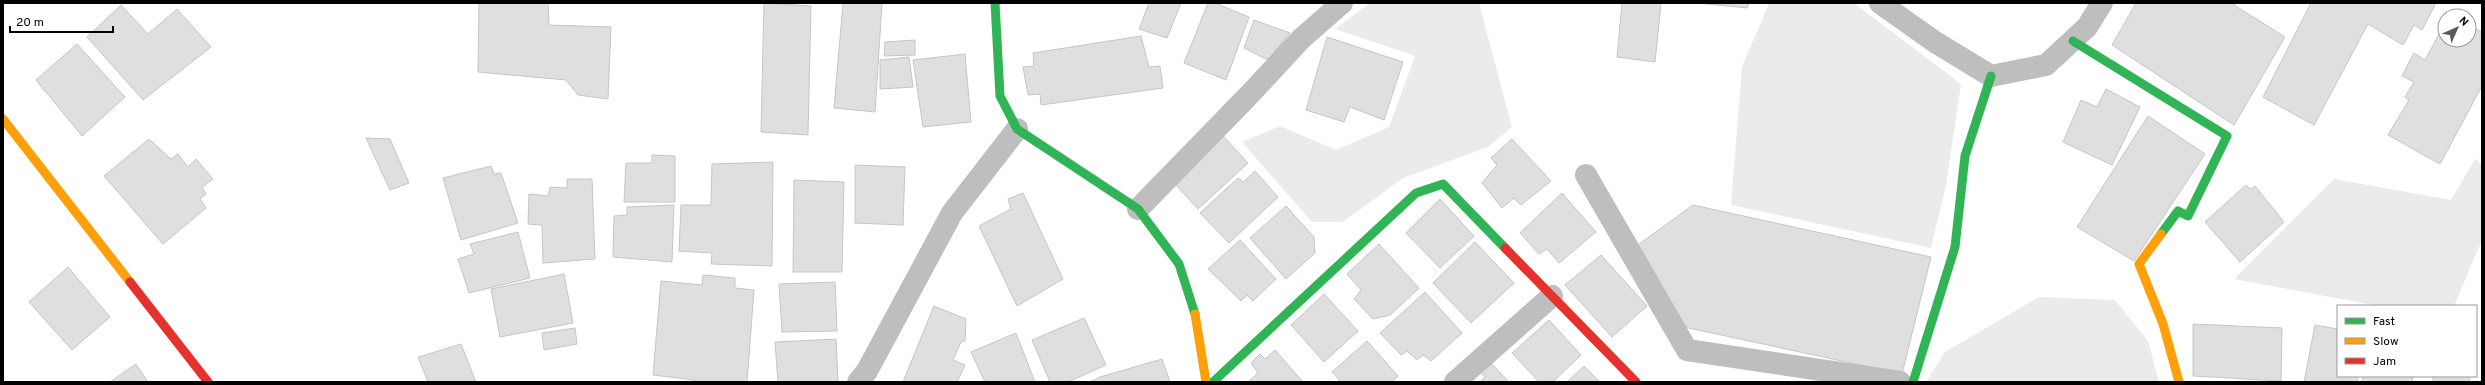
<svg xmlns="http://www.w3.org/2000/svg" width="2485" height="385" font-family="Overpass,sans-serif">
<rect width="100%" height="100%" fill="#fff"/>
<g fill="#ebebeb">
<polygon points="1370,3 1479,3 1512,127 1488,147 1403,178 1343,222 1312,222 1242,142 1280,126 1336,150 1389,127 1415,56 1335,29"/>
<polygon points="1769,3 1854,3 1961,84 1946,185 1931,248 1731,205 1742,67"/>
<polygon points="2475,159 2482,164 2482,240 2454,306 2379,306 2234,279 2334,179 2451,200"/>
<polygon points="2039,297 2115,300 2148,341 2159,382 1926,382 1945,352"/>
</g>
<g fill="#dfdfdf" stroke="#c6c6c6">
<polygon points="479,3 548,3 549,25 611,27 608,99 578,95 566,80 478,72"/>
<polygon points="764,3 811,6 808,135 761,132"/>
<polygon points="843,3 882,3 875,112 834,108"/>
<polygon points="1149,3 1181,3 1167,38 1139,29"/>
<polygon points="1208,3 1215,3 1249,17 1226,80 1184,63"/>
<polygon points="1622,3 1661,3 1655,62 1617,57"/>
<polygon points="1697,3 1749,3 1747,8"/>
<polygon points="2136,3 2231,3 2285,37 2234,125 2112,45"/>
<polygon points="2311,3 2436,3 2422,30 2414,25 2403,45 2368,24 2314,125 2263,97"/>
<polygon points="121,5 148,34 177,9 211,47 143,100 87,37"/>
<polygon points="1254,20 1290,33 1268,60 1244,48"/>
<polygon points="2445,23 2445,40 2469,40 2469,25 2482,32 2482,86 2440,164 2388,135 2409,100 2405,97 2414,82 2402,76 2414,53 2425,60"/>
<polygon points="1141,36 1149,67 1160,66 1163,88 1041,105 1040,94 1028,95 1023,67 1034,66 1033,53"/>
<polygon points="1327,37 1403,62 1384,120 1350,107 1344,122 1306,110"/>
<polygon points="915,40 915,55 884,56 885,42"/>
<polygon points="77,44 125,97 82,136 36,80"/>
<polygon points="965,54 971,122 923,127 913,60"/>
<polygon points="909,57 913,87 880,89 880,60"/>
<polygon points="2106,89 2140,107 2112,165 2063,142 2081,100 2097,107"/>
<polygon points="2148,116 2205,154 2134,261 2077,227"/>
<polygon points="1223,136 1248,163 1198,209 1175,184"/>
<polygon points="366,138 390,139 409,183 390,190"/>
<polygon points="149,139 171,159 178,154 188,167 196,159 213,179 202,187 206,194 200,199 206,208 163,244 104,176"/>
<polygon points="1512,139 1551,181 1521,205 1514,198 1502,208 1482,183 1497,165 1491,158"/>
<polygon points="652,155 675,156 675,202 624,202 626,163 652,163"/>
<polygon points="773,162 772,266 711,264 712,253 679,251 681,205 711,205 712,164"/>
<polygon points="855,165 905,167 903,225 855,223"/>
<polygon points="491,166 494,174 501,173 518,223 461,240 443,178"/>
<polygon points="1255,171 1278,197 1229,243 1200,213 1238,178 1243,182"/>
<polygon points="567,179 592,179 595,259 543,263 542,225 528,224 529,194 548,196 550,187 567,188"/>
<polygon points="794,180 844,182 842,272 793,272"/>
<polygon points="2246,185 2251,189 2255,186 2284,222 2240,262 2205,222"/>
<polygon points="1023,193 1063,279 1017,306 979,226 1011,209 1008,199"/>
<polygon points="1562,193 1596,232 1559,263 1547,249 1539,254 1520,233"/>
<polygon points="1440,199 1474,236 1440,268 1406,233"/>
<polygon points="674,205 672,262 613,257 614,216 627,215 627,207"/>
<polygon points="1693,205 1931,257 1902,374 1684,327 1638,245"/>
<polygon points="1286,206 1314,237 1315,253 1286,279 1250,238"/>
<polygon points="518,232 530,278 469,293 458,259 474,254 470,244"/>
<polygon points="1240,240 1276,279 1253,301 1247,295 1241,301 1208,269"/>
<polygon points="1475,242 1514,283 1471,323 1433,283"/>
<polygon points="1379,244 1419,288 1390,315 1373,319 1354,299 1361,290 1347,274"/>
<polygon points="1601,255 1647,306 1612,337 1565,285"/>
<polygon points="68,267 110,317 72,350 29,302"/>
<polygon points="564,274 573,323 500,337 491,289"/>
<polygon points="703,275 735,278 735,288 754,290 747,382 694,382 694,380 653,375 661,281 702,285"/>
<polygon points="835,282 837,331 782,332 779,284"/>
<polygon points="1425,292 1462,333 1431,361 1423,355 1417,360 1407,351 1401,355 1380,333"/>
<polygon points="1324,294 1358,331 1324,362 1291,325"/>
<polygon points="934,306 966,319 965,341 961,342 953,360 965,365 957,382 903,382"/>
<polygon points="1084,318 1106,365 1068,382 1050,382 1032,340"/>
<polygon points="1549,320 1581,355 1553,382 1539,382 1512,353"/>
<polygon points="2193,324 2282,328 2281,381 2193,376"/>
<polygon points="2315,325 2338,329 2338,376 2358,376 2357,382 2304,382"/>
<polygon points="575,328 577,344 544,350 542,333"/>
<polygon points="1016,333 1035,382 985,382 971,352"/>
<polygon points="836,339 838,382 778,382 775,342"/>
<polygon points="1367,341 1398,376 1392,382 1341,382 1332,372"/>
<polygon points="461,344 476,382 428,382 418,357"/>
<polygon points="1275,350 1303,382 1248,382 1258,373 1251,363 1260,354 1265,359"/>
<polygon points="1162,359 1170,382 1090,382 1100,377"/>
<polygon points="1490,362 1509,382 1480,382 1485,377 1480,371"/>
<polygon points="136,364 148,382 110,382"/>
<polygon points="1584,366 1600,382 1567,382"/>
<polygon points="2363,376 2413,376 2412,382 2362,382"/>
<polygon points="2433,376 2470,376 2469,382 2433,382"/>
</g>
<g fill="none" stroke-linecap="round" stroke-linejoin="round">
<g stroke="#bebebe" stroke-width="22">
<polyline points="1880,3 1935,42 1991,76 2046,65 2087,27 2102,3"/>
<polyline points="1586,175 1687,350 1900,382"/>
<polyline points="1138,209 1251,93 1301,39 1342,3"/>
<polyline points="858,382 867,371 952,213 1017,129"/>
<polyline points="1455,382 1552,296"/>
</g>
<g stroke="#30b455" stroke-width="9">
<polyline points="995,3 1000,96 1017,129 1138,209 1179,264 1195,314"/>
<polyline points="2073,41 2227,136 2188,216 2178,211 2161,234"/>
<polyline points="1213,382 1416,193 1443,184 1505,248"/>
<polyline points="1913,382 1955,247 1965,156 1991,76"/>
</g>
<g stroke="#ff9f0a" stroke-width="9">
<polyline points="3,119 130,282"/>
<polyline points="2161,234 2139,264 2163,324 2179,382"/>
<polyline points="1195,314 1206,382"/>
</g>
<g stroke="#e5322d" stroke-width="9">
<polyline points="1505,248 1636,382"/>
<polyline points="130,282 208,382"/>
</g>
</g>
<rect width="2485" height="385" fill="none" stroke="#000000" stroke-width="8"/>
<rect x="2337" y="305" width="140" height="72" fill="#ffffff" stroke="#999999"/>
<rect x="2345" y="318" width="20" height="6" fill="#30b455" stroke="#999999"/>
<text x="2373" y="325" font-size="12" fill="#000000">Fast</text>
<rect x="2345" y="338" width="20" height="6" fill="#ff9f0a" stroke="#999999"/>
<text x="2373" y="345" font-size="12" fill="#000000">Slow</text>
<rect x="2345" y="358" width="20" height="6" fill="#e5322d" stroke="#999999"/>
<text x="2373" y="365" font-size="12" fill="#000000">Jam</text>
<g transform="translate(2457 28) rotate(45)"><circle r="19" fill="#ffffff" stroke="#999999"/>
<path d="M0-3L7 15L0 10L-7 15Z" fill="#595959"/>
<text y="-6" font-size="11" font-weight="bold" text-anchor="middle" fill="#000000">N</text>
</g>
<path d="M10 26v6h103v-6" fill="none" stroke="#000000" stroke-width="2"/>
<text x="16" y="26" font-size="12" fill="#000000" stroke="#ffffff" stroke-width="3" paint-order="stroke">20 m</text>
</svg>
